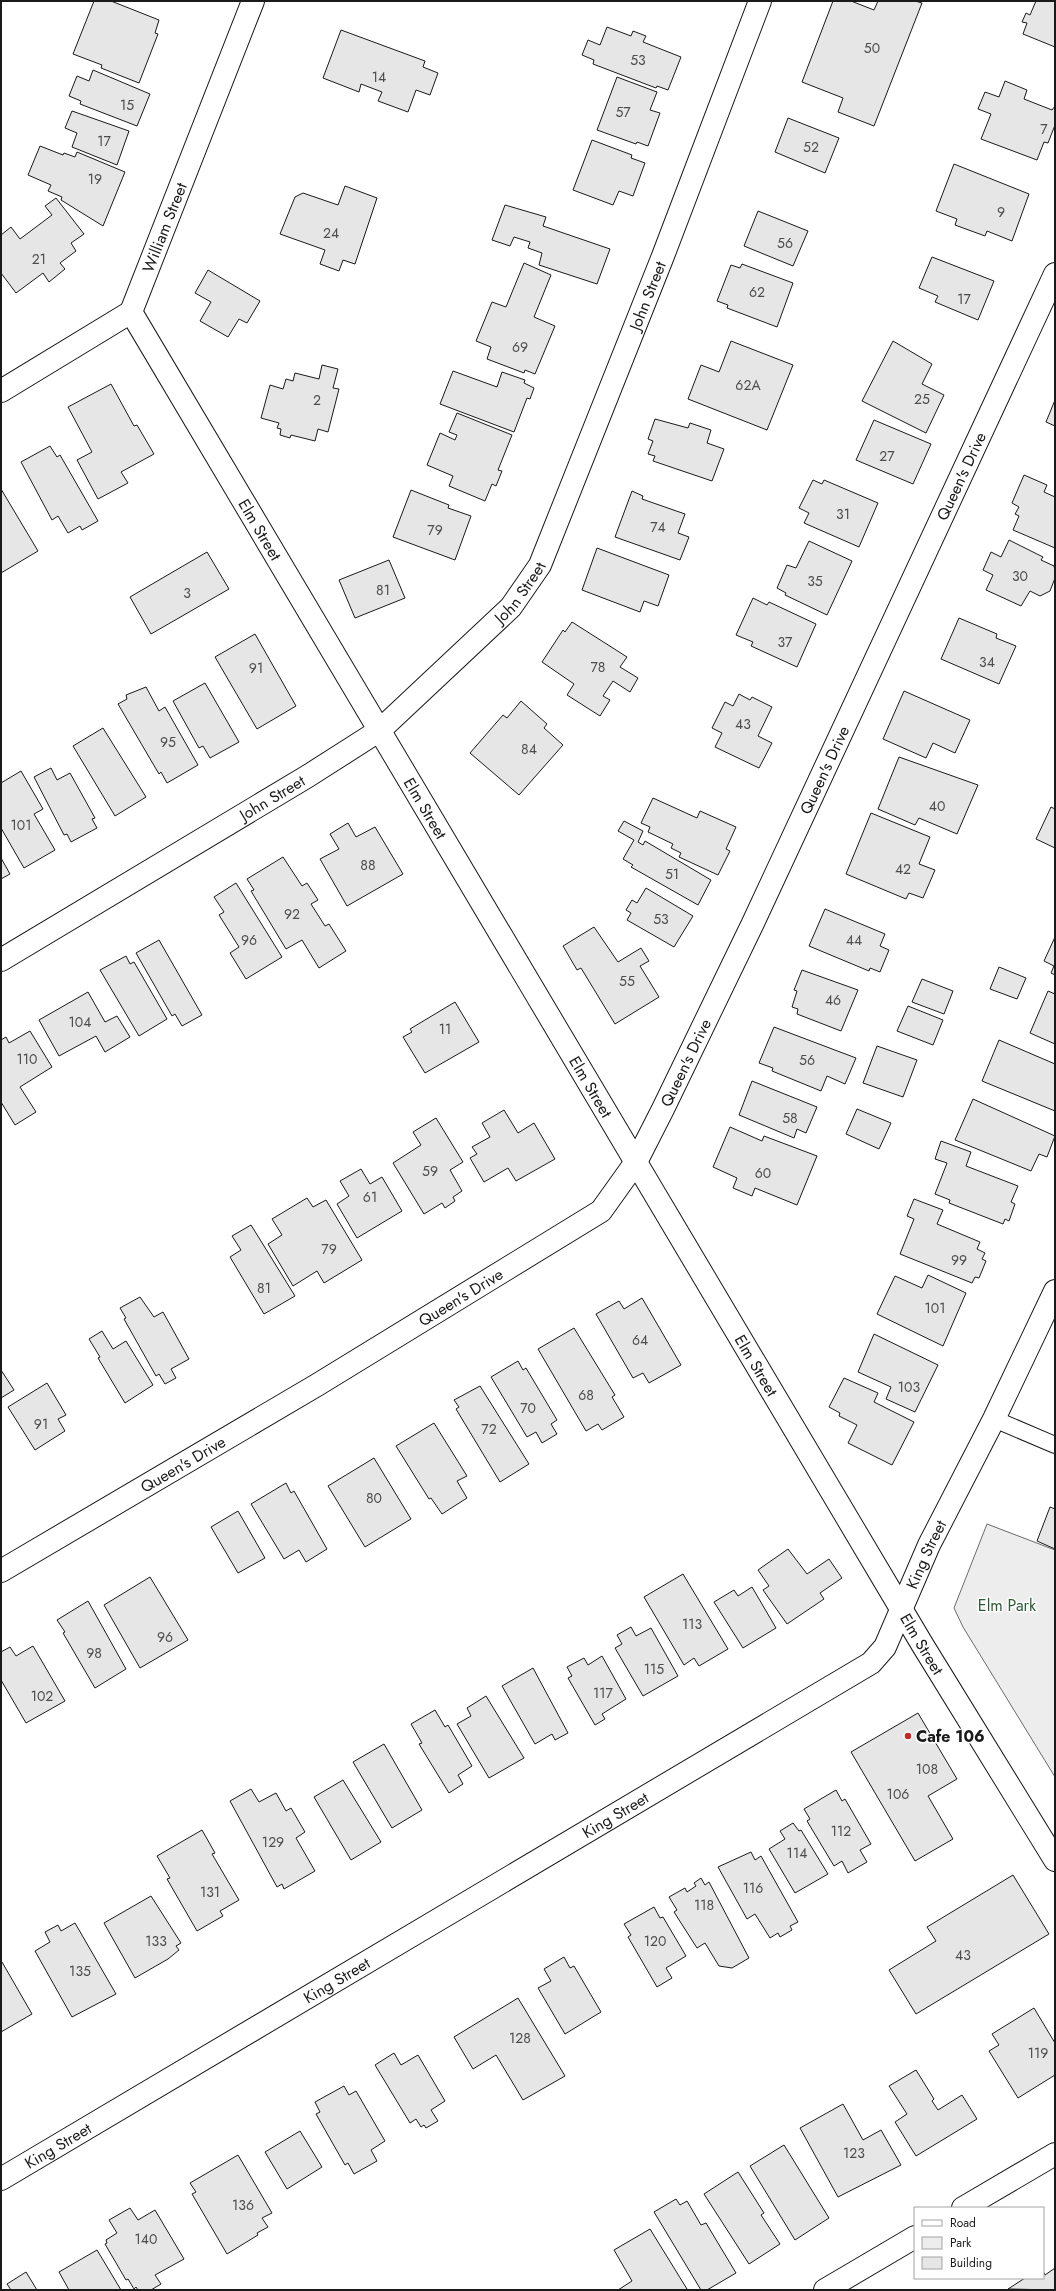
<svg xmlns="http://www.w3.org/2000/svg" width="1056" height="2291" font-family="Jost,sans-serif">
<rect width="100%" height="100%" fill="#fff"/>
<polygon fill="#ededed" stroke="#6a6a6a" points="987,1524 1055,1550 1055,1777 963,1627 954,1608"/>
<g fill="#e6e6e6" stroke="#1a1a1a">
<polygon points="94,1 111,1 159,20 155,33 158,34 139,83 101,68 102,65 73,54"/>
<polygon points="833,1 851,1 874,10 878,1 915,1 922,3 874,126 838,112 843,98 802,82"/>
<polygon points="1036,1 1055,1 1055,47 1023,34 1027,23 1022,22 1026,13 1030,15"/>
<polygon points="607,27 631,36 633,31 646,36 643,42 681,57 668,90 657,86 656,88 593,64 594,60 582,55 588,40 600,45"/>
<polygon points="341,30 425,61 423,67 438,73 430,95 416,90 408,112 378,101 382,92 361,84 359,92 323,78"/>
<polygon points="93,70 150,94 137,126 80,104 81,101 69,96 77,76 89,81"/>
<polygon points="617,77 657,92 650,110 660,113 648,146 637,142 636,144 597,130"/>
<polygon points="1005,81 1027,90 1024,99 1052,110 1055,106 1055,125 1048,143 1044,142 1037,160 981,139 991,114 978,109 985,92 999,97"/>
<polygon points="72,111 129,131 117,165 72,147 77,133 65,128"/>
<polygon points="788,118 839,138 825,173 775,152"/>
<polygon points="592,140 632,155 631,158 645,163 633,196 619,191 613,205 573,190"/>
<polygon points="40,146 63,155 64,153 75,157 77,152 125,172 103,226 61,200 62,197 48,191 51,185 28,175"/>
<polygon points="954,164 1029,194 1012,241 987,231 985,236 955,225 957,219 936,211"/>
<polygon points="345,186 377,198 355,264 343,260 339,271 320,264 325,250 280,234 295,197 303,193 338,205"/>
<polygon points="56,198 84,234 71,243 76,251 60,263 65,269 49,282 43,273 16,293 1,273 1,235 11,227 20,239 52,215 45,206"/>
<polygon points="505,205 546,217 543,226 610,249 597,284 539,265 542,253 528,248 530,242 514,237 510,246 492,240"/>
<polygon points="758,211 808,231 793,266 744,246"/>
<polygon points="932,257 994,281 978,320 935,302 938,296 919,288"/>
<polygon points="524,263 551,275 534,317 555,326 535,374 525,370 524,373 487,359 491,347 476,341 492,302 506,307"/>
<polygon points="742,264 793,283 777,327 727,308 728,305 717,301 731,265 740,268"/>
<polygon points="208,270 260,301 247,323 239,319 228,337 200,321 211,302 195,293"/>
<polygon points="731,341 793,365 767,430 688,399 701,365 719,372"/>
<polygon points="893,341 932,364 922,384 944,395 926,433 862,401"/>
<polygon points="322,365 338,369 333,388 339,389 328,432 318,429 315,441 291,435 290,438 280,435 281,429 277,428 279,423 261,418 270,385 283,389 286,379 293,381 295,373 319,379"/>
<polygon points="453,371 497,387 502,372 525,380 524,383 534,388 530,399 527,398 514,432 440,404"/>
<polygon points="111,384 134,426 137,425 154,454 121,472 128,483 98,499 77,460 92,452 68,407"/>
<polygon points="1055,400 1055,426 1046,422"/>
<polygon points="457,413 512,435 498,470 502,471 496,486 492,484 485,501 449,486 453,476 427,465 440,433 455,440 457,435 449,432"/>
<polygon points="655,419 688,428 690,423 711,430 707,443 724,449 712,481 653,461 655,456 648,454 653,441 648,439"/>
<polygon points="874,420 931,444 913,484 856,460"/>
<polygon points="50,446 57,457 60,455 98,521 82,530 80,526 68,533 58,516 52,520 21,462"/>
<polygon points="1024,475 1047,485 1044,492 1055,497 1055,548 1013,530 1019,516 1015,514 1019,507 1012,503"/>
<polygon points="813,480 822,484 824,480 878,503 859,547 804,523 809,513 799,508"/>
<polygon points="1,489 38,551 1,573"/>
<polygon points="411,490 449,505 448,508 471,516 455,560 393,537"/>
<polygon points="632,491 643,496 642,499 685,514 678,533 689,537 680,560 615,537"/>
<polygon points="1009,540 1043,557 1041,560 1054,566 1055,570 1055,578 1050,591 1040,596 1030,591 1021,606 986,590 993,575 983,570 991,552 1001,557"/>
<polygon points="809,541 852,561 827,615 785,595 786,593 777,588 787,565 796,568"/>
<polygon points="597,548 669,575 658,606 644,601 640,612 582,590"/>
<polygon points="207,552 229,589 151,634 130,597"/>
<polygon points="389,560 405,598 355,618 339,580"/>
<polygon points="753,598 767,605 769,602 816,624 797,667 751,646 753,642 736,635"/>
<polygon points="959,618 997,634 996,638 1016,646 999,684 941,659"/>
<polygon points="572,622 627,657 620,667 638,678 630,692 613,681 603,696 610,700 600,716 567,695 574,684 542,662 563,630 565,632"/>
<polygon points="255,634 296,706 257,729 215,657"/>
<polygon points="205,683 239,742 210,758 203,746 199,748 173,701"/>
<polygon points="146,687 159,711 165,707 198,765 167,783 161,772 159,774 118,704 127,699 126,695"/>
<polygon points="904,691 970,720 955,753 933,743 926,758 883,739"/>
<polygon points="739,694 750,700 752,697 772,707 758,736 772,743 759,768 715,747 722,733 712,728 725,702 733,706"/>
<polygon points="521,701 547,724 544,728 563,745 519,795 470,753 503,715 507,718"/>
<polygon points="103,728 146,797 115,816 73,746"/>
<polygon points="899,757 978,785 957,834 919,818 915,825 878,809"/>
<polygon points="51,768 57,780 70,773 95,818 92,819 97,828 71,842 67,834 64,835 34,777"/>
<polygon points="21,771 43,809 34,814 55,850 24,868 1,828 1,783"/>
<polygon points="653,798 697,818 700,811 736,827 726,849 730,851 718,875 679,857 681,853 671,848 673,844 648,832 650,827 641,823"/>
<polygon points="1051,807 1055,809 1055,848 1036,839"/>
<polygon points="871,813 930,837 919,864 935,870 923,898 909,893 906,899 846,874"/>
<polygon points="624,821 643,831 638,842 643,845 645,841 711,880 698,905 631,867 633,865 623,859 634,840 618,831"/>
<polygon points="348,823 356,837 375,827 403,874 347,906 320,859 339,849 330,834"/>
<polygon points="283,857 302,886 307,883 318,900 311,904 325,926 329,924 346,951 319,968 302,940 286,949 251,891 254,890 247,879"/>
<polygon points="1,858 10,874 1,879"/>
<polygon points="236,883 282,957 246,979 230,953 239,947 219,915 224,912 214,897"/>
<polygon points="646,888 693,916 674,947 627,920 631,913 626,910 632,900 637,903"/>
<polygon points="825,909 885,934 880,946 889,950 880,972 870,968 869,971 809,946"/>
<polygon points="594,927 618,962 641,948 649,961 640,966 659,997 615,1024 581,968 577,970 563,946"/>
<polygon points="1055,937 1055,975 1051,973 1054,966 1044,961"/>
<polygon points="159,940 202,1015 182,1026 175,1014 172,1016 136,953"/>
<polygon points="126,956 130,964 134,962 167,1019 139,1036 100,970"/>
<polygon points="999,967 1026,978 1017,999 990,989"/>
<polygon points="802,970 858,990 841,1031 797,1014 798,1009 792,1007 797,991 794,990"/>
<polygon points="922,979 953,991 944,1014 912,1002"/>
<polygon points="1048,991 1055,994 1055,1044 1030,1033"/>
<polygon points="88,992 105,1022 117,1016 130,1037 105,1052 96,1036 59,1056 39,1020"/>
<polygon points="455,1002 479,1042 425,1073 403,1037 412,1032 410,1029"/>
<polygon points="908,1006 943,1020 933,1045 897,1031"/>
<polygon points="774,1027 856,1058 845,1084 827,1076 821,1091 772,1071 773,1068 759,1063"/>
<polygon points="30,1031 52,1067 20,1087 36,1112 15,1125 1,1102 1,1040 6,1037 9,1043"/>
<polygon points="999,1040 1055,1064 1055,1111 982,1081"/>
<polygon points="877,1046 917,1060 903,1097 863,1083"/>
<polygon points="752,1081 817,1107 806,1133 797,1129 794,1138 739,1115"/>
<polygon points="973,1099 1055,1136 1047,1157 1039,1154 1031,1171 955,1140"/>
<polygon points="857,1109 891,1123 879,1149 846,1134"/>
<polygon points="504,1110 518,1133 534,1123 555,1159 516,1181 508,1168 484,1182 470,1158 477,1154 472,1147 490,1137 482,1123"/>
<polygon points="436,1118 463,1162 450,1170 462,1191 453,1197 455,1201 445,1208 442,1203 424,1214 393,1163 421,1145 413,1132"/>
<polygon points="730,1127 762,1141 764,1136 817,1156 797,1205 755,1188 752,1196 733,1188 737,1178 713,1167"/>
<polygon points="941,1141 971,1152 966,1166 1018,1186 1011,1202 1015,1204 1009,1221 1005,1219 1003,1224 949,1203 950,1200 935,1194 947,1163 935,1159"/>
<polygon points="361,1169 370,1184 382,1177 402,1211 357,1238 337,1204 349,1196 340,1181"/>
<polygon points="307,1198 313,1207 326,1200 362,1260 324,1283 317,1271 293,1286 268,1244 282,1235 272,1219"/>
<polygon points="914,1199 943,1210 937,1224 980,1242 977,1249 985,1253 982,1259 986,1261 979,1278 975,1277 972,1283 900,1254 914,1219 907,1216"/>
<polygon points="251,1225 295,1296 264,1314 230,1257 241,1250 232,1236"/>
<polygon points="928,1275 966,1293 943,1346 877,1314 895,1276 922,1288"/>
<polygon points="140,1297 154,1317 163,1312 189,1359 171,1369 176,1378 165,1384 159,1374 156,1376 124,1319 126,1318 120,1308"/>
<polygon points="642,1298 681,1365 649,1383 643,1373 633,1378 596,1314 619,1301 624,1309"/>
<polygon points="574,1328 615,1395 612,1397 624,1417 602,1430 598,1424 586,1431 538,1349"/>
<polygon points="102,1331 113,1349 126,1341 153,1385 125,1403 98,1358 100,1357 89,1339"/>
<polygon points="874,1334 938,1365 915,1412 886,1399 891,1387 858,1372"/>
<polygon points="518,1361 523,1370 526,1368 557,1420 551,1424 557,1434 542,1443 536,1432 527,1437 491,1377"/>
<polygon points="1,1370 14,1390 1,1398"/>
<polygon points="844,1378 878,1393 874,1402 914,1422 892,1465 848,1443 857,1425 839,1416 840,1413 829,1407"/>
<polygon points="47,1383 66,1415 58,1419 65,1431 35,1450 8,1407"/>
<polygon points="480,1386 529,1464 500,1482 456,1409 459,1407 454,1400"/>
<polygon points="434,1423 467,1476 457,1481 467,1498 442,1514 431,1498 429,1499 396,1446"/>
<polygon points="374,1458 411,1519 365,1547 328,1486"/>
<polygon points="286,1483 291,1493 294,1491 327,1549 306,1562 299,1550 284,1559 251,1504"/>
<polygon points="1050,1507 1055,1509 1055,1549 1037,1541"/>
<polygon points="238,1511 265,1558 238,1573 211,1527"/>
<polygon points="788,1549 807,1574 829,1559 842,1578 820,1593 824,1599 787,1624 763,1590 769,1586 758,1570"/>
<polygon points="683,1574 728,1649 699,1666 694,1658 684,1665 644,1597"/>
<polygon points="150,1577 188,1640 140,1668 104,1605"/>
<polygon points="752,1587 776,1628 743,1648 714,1602 734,1590 738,1596"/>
<polygon points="88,1601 126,1669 95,1688 63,1633 65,1632 57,1620"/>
<polygon points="631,1627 636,1636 651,1628 678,1676 643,1696 615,1648 622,1644 617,1635"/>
<polygon points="33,1646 65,1701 26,1723 1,1680 1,1652 10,1647 16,1656"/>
<polygon points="602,1656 626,1699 602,1714 605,1719 595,1725 568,1678 572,1676 567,1667 584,1658 588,1665"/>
<polygon points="533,1668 568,1733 555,1740 552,1734 535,1744 502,1686"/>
<polygon points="486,1696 524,1758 489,1778 457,1724 471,1716 467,1708"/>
<polygon points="435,1710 445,1727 448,1725 472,1766 458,1775 463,1784 449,1793 419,1744 422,1743 411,1724"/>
<polygon points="918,1713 957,1779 928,1796 953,1839 915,1861 851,1752"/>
<polygon points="384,1744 422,1810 392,1828 353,1762"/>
<polygon points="343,1780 381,1842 351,1860 314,1797"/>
<polygon points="251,1789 259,1802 276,1793 286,1811 291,1808 305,1832 296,1838 315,1871 284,1889 282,1884 277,1887 230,1801"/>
<polygon points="836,1790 842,1801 845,1799 871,1844 860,1850 867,1862 848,1873 842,1861 834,1866 807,1821 810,1819 804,1809"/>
<polygon points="793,1823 799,1831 801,1830 828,1874 795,1893 769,1849 785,1839 780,1831"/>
<polygon points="202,1830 215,1853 212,1854 239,1900 220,1911 223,1916 197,1931 167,1879 170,1878 157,1856"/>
<polygon points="751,1852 755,1860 761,1856 798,1922 790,1926 792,1930 780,1937 778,1933 770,1938 755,1914 747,1919 718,1867"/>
<polygon points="1013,1875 1049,1934 916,2014 889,1970 936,1941 927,1927"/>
<polygon points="701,1878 705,1885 709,1882 749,1958 732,1968 719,1966 705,1943 697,1948 674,1912 677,1910 669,1897 685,1888 687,1892 696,1886 694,1883"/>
<polygon points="151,1896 181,1943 176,1946 179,1950 168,1959 135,1978 104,1923"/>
<polygon points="654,1907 660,1918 663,1917 686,1956 666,1968 672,1978 657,1987 628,1937 631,1935 624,1924"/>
<polygon points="75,1923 116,1994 72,2017 35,1951 50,1942 45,1932 58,1925 61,1931"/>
<polygon points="564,1957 570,1968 574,1966 601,2012 565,2034 538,1988 551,1981 544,1969"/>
<polygon points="2,1962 32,2014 1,2032 1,1963"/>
<polygon points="518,1998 565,2076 523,2100 496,2055 473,2069 454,2037"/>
<polygon points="1034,2008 1055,2043 1055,2075 1018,2098 989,2051 999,2045 992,2034"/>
<polygon points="394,2053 401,2065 418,2055 445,2101 431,2110 438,2121 426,2128 424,2125 421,2127 416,2119 410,2123 375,2065"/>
<polygon points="916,2070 934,2099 932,2101 938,2110 962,2095 977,2119 916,2156 895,2122 907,2114 889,2086"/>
<polygon points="344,2086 349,2095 356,2091 385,2141 371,2150 377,2161 354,2174 348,2163 345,2165 316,2114 320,2112 315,2102"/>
<polygon points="843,2104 863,2140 881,2130 901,2165 838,2197 800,2128"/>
<polygon points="300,2131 322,2167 287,2189 265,2152"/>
<polygon points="784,2145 829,2218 795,2240 750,2166"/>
<polygon points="238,2155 272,2213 262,2218 268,2227 257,2233 258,2235 227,2254 192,2194 196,2192 190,2183"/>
<polygon points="738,2172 764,2213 761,2215 780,2244 749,2264 704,2194"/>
<polygon points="676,2199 680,2205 687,2201 701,2225 706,2223 736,2273 707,2290 701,2290 654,2212"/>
<polygon points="130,2208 138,2220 155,2210 184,2259 155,2275 161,2284 151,2290 138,2290 136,2287 134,2289 128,2279 126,2280 105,2244 107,2243 106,2240 117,2233 109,2220"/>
<polygon points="650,2229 687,2289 684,2290 618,2290 632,2281 614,2250"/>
<polygon points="97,2250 121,2290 69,2290 59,2272"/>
<polygon points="1055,2268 1055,2290 1008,2289 1025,2278 1043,2278 1043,2271 1045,2275"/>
<polygon points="26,2272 37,2290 11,2290 7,2284"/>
</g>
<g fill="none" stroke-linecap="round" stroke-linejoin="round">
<g stroke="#1a1a1a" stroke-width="18">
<polyline id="service" points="994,1419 1055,1445"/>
</g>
<g stroke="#1a1a1a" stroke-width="24">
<g id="minor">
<path id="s1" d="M131,312l791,1332 133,216"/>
<path id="s2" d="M1,391l130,-79 122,-311"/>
<path id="s3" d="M1,960l307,-184 72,-46 131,-123 29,-42 123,-309 97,-255"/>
<path id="s4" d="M1,1571l316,-186 284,-174 35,-49 27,-53 90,-186 302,-649"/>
<path id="s5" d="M1,2179l870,-516 14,-16 44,-102 65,-126 61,-128"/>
</g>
</g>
<g stroke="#1a1a1a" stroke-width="24">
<g id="tertiary">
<polyline points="963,2208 1055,2154"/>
<polyline points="825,2290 915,2237"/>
</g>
</g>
<use href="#service" stroke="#fff" stroke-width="16"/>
<use href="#minor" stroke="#fff" stroke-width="22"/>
<use href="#tertiary" stroke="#fff" stroke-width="22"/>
</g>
<circle fill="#c62828" stroke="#fff" stroke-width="1.5" cx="908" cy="1736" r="4"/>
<g text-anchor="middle" stroke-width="3" stroke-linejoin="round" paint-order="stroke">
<g font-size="14" fill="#4d4d4d">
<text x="872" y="53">50</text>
<text x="638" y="65">53</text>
<text x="379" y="82">14</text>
<text x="127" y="110">15</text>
<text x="623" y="117">57</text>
<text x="1044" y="134">7</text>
<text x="104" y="146">17</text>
<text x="811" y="152">52</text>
<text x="95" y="184">19</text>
<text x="1001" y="217">9</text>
<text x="331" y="238">24</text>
<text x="785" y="248">56</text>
<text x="39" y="264">21</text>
<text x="757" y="297">62</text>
<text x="964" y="304">17</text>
<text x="520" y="352">69</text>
<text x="748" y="390">62A</text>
<text x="922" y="404">25</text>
<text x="317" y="405">2</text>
<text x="887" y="461">27</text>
<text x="843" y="519">31</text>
<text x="658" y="532">74</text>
<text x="435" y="535">79</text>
<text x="1020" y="581">30</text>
<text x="815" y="586">35</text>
<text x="383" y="595">81</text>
<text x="187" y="598">3</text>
<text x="785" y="647">37</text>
<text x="987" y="667">34</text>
<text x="598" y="672">78</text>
<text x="256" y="673">91</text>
<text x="743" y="729">43</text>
<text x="168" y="747">95</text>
<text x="529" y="754">84</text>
<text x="937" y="811">40</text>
<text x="21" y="830">101</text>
<text x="368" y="870">88</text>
<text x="903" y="874">42</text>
<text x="672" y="879">51</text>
<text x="292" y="919">92</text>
<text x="661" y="924">53</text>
<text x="249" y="945">96</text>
<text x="854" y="945">44</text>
<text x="627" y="986">55</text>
<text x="833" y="1005">46</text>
<text x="80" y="1027">104</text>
<text x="445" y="1034">11</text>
<text x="27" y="1064">110</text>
<text x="807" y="1065">56</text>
<text x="790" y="1123">58</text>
<text x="430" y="1176">59</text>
<text x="763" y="1178">60</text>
<text x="370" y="1202">61</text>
<text x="329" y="1254">79</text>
<text x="959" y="1265">99</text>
<text x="264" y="1293">81</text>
<text x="935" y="1313">101</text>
<text x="640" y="1345">64</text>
<text x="909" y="1392">103</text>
<text x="586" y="1400">68</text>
<text x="528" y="1413">70</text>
<text x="41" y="1429">91</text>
<text x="489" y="1434">72</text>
<text x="374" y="1503">80</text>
<text x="692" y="1629">113</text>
<text x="165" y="1642">96</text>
<text x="94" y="1658">98</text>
<text x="654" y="1674">115</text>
<text x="603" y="1698">117</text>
<text x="42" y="1701">102</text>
<text x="927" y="1774">108</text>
<text x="898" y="1799">106</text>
<text x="841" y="1836">112</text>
<text x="273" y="1847">129</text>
<text x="797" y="1858">114</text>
<text x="753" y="1893">116</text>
<text x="210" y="1897">131</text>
<text x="704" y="1910">118</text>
<text x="156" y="1946">133</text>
<text x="655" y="1946">120</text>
<text x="963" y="1960">43</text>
<text x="80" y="1976">135</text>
<text x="520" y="2043">128</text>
<text x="1038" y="2058">119</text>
<text x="854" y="2158">123</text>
<text x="243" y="2210">136</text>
<text x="146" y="2244">140</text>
</g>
<g font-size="16" fill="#1a1a1a" stroke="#fff">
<text dy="6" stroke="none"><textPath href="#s2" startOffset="243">William Street</textPath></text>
<text dy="6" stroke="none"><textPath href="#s3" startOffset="964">John Street</textPath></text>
<text dy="6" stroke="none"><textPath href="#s4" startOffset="1519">Queen's Drive</textPath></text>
<text dy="6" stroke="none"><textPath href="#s1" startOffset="253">Elm Street</textPath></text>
<text dy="6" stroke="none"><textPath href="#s3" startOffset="640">John Street</textPath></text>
<text dy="6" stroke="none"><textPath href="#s4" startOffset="1195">Queen's Drive</textPath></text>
<text dy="6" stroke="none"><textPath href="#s3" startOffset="316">John Street</textPath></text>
<text dy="6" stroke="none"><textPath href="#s1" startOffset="577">Elm Street</textPath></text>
<text dy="6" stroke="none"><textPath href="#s4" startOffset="871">Queen's Drive</textPath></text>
<text dy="6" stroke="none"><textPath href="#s1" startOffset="901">Elm Street</textPath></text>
<text dy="6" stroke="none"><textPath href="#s4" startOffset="535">Queen's Drive</textPath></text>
<text dy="6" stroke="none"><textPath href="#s1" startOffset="1225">Elm Street</textPath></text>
<text dy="6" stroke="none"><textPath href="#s4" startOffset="211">Queen's Drive</textPath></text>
<text dy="6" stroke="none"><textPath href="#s5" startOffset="1134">King Street</textPath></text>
<text dy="6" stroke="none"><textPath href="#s1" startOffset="1549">Elm Street</textPath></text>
<text dy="6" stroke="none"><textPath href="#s5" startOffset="714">King Street</textPath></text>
<text dy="6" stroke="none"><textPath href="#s5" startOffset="390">King Street</textPath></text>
<text dy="6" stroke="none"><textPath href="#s5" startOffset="66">King Street</textPath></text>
</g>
<g font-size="16" fill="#2b5a34" stroke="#fff">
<text x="1007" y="1611">Elm Park</text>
</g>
<g font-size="16" font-weight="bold" fill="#1a1a1a" stroke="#fff" text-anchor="start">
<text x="916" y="1742">Cafe 106</text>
</g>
</g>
<rect width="1056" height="2291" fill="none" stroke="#1a1a1a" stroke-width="4"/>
<rect x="914" y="2207" width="130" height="72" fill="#ffffff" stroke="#a3a3a3"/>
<rect x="922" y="2220" width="20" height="6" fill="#ffffff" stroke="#a3a3a3"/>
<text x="950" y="2227" font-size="12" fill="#1a1a1a">Road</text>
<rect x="922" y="2237" width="20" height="12" fill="#ededed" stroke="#a3a3a3"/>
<text x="950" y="2247" font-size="12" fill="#1a1a1a">Park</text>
<rect x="922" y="2257" width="20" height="12" fill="#e6e6e6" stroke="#a3a3a3"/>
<text x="950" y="2267" font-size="12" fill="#1a1a1a">Building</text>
</svg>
